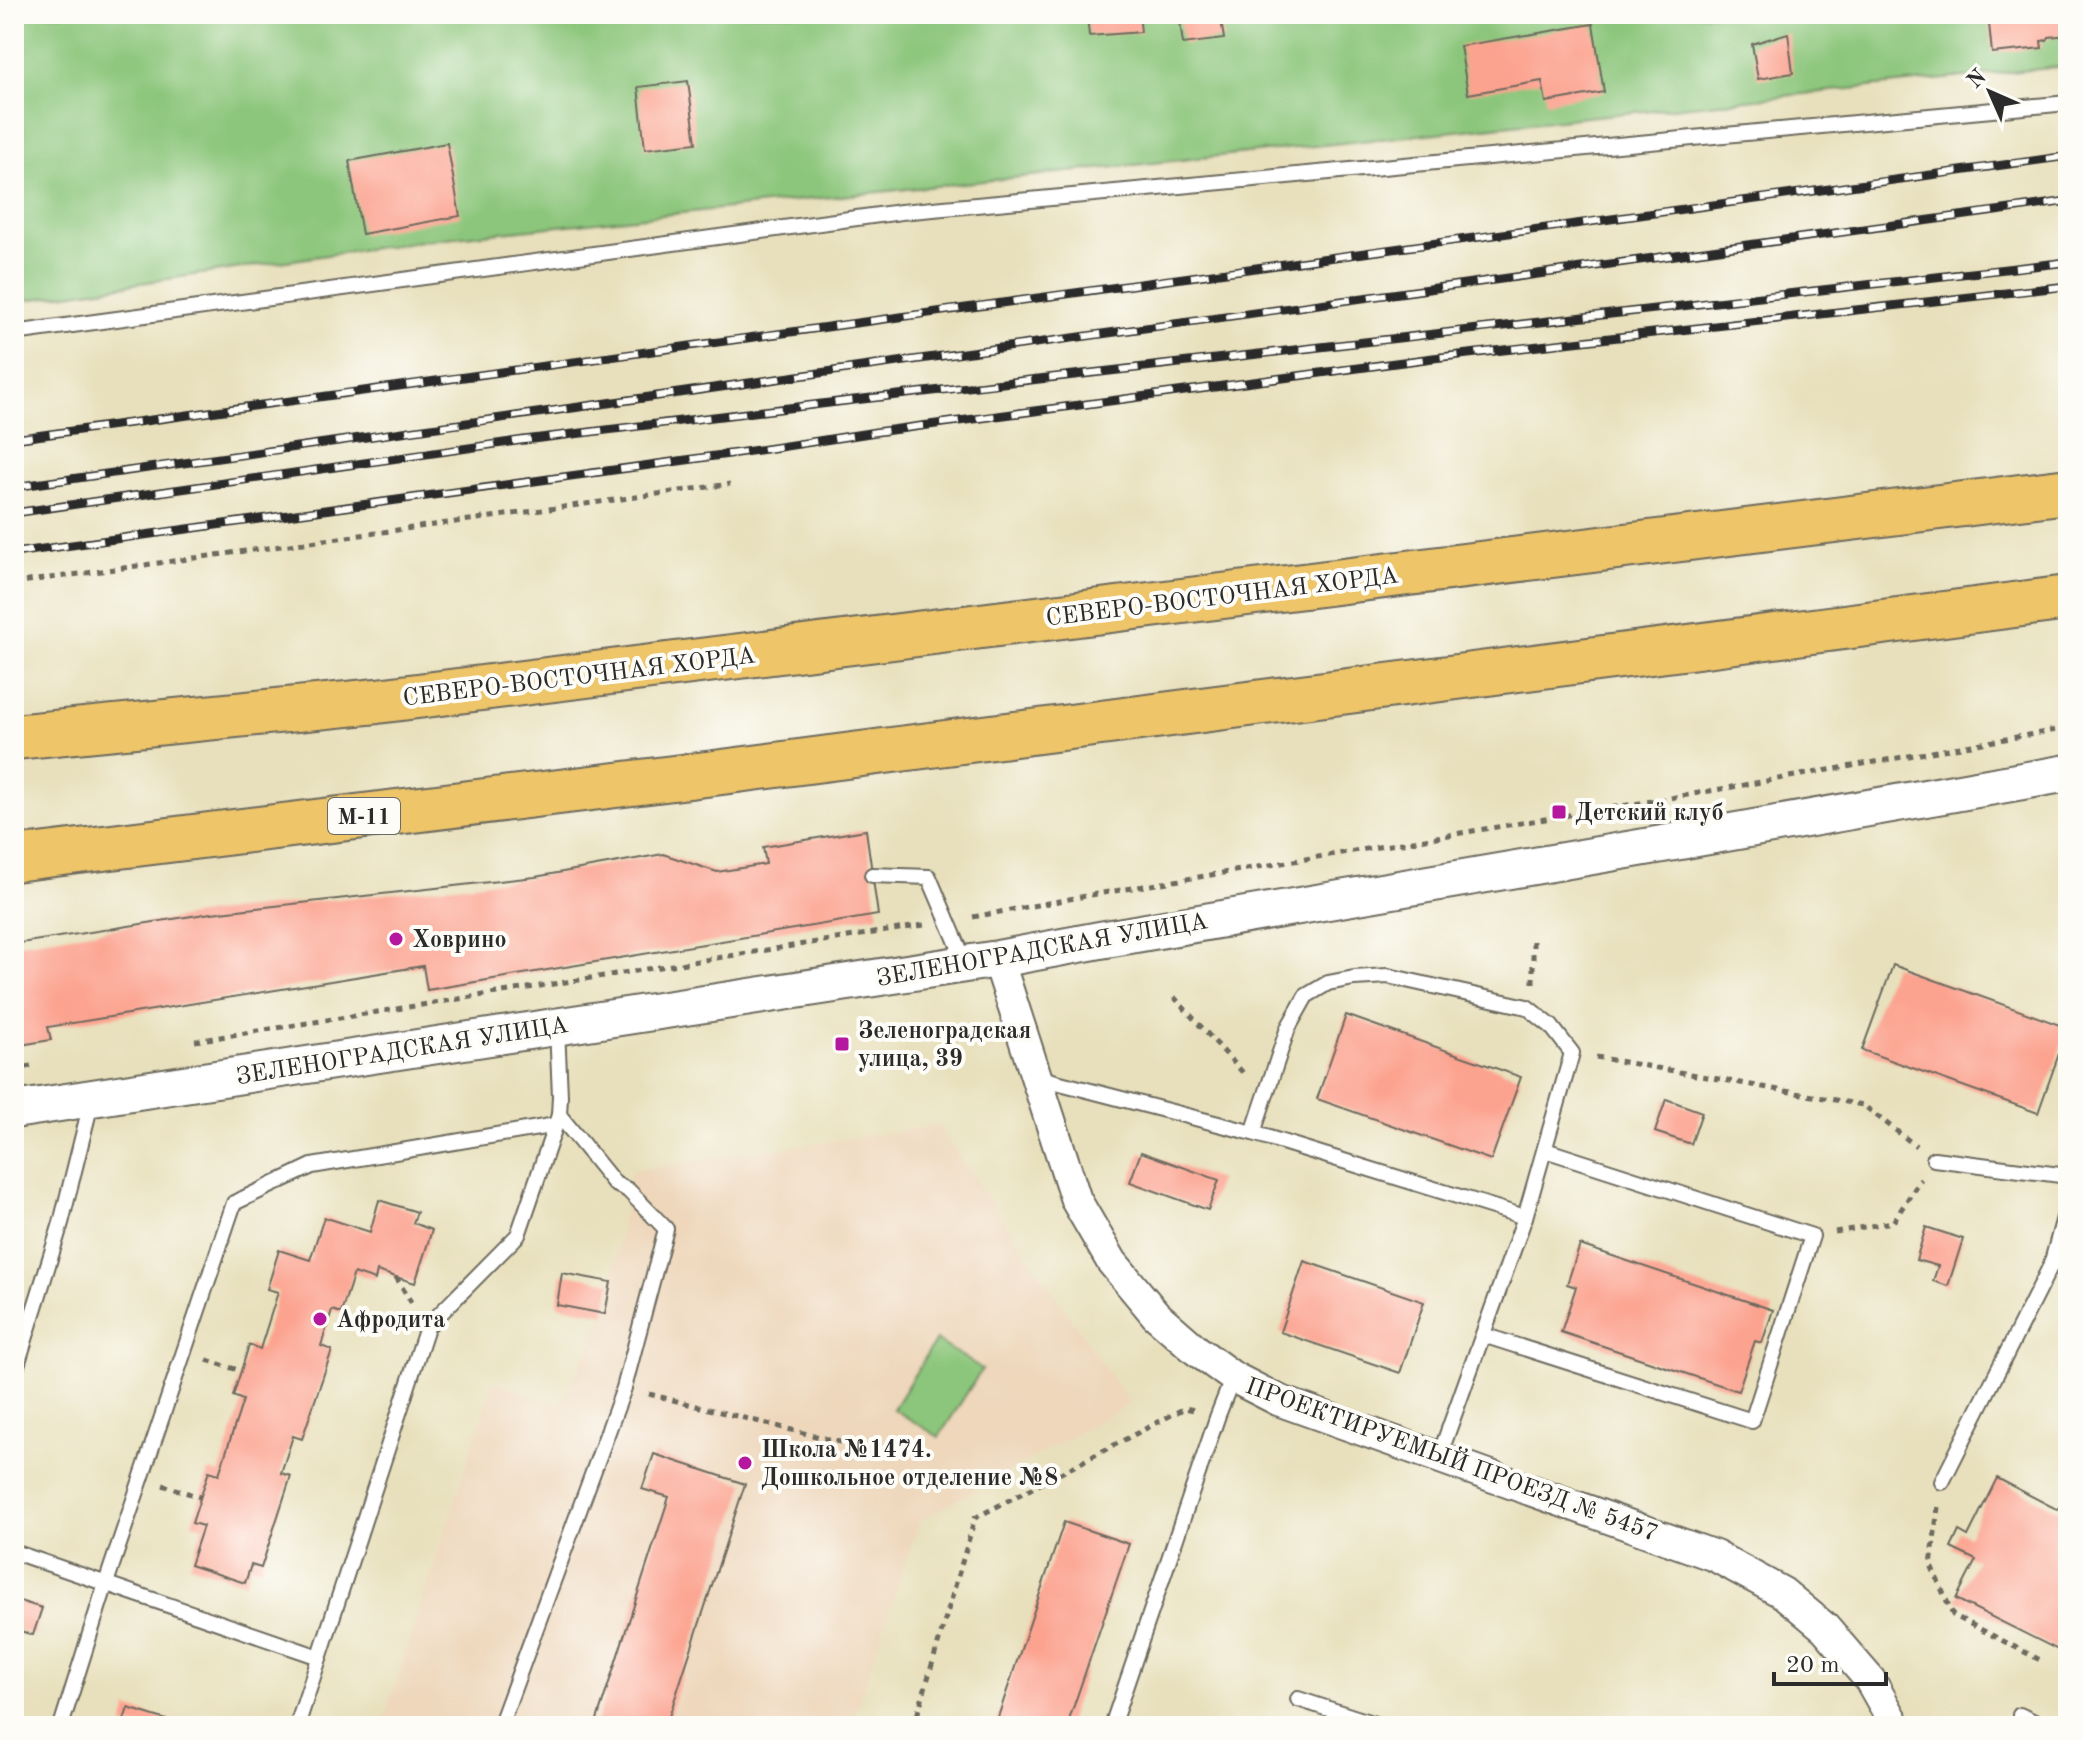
<svg xmlns="http://www.w3.org/2000/svg" width="2082" height="1740" font-family="'Old Standard TT',serif">
<rect width="100%" height="100%" fill="#fdfcf7"/>
<filter id="ink" filterUnits="userSpaceOnUse"><feTurbulence type="fractalNoise" baseFrequency=".0125" numOctaves="2"/><feDisplacementMap in="SourceGraphic" scale="16" xChannelSelector="R" yChannelSelector="G"/><feConvolveMatrix kernelMatrix="1 2 1 2 8 2 1 2 1" color-interpolation-filters="sRGB"/></filter>
<filter id="wash" filterUnits="userSpaceOnUse"><feTurbulence type="fractalNoise" baseFrequency=".006" numOctaves="4" result="noise"/><feDisplacementMap in="SourceGraphic" scale="32" xChannelSelector="R" yChannelSelector="G"/><feGaussianBlur stdDeviation="1.8" result="paint"/><feColorMatrix in="noise" values="0 0 0 0 0 0 0 0 0 0 0 0 0 0 0 0 0 1.4 0 .05"/><feComposite in="paint" operator="in"/></filter>
<g filter="url(#wash)">
<rect width="100%" height="100%" fill="#e8e0bc"/>
<polygon fill="#eed7bb" points="938,1125 1130,1404 919,1521 851,1726 382,1726 493,1382 561,1404 605,1315 631,1171"/>
<g fill="#8cc67b" stroke="#5c7853" stroke-width="2">
<polygon points="14,14 2068,14 2068,66 427,240 14,302"/>
<polygon points="936,1340 982,1369 939,1437 893,1409"/>
</g>
<g id="blocks">
<g fill="#fca390">
<polygon points="1087,14 1139,14 1141,32 1089,36"/>
<polygon points="1179,14 1220,14 1224,39 1183,44"/>
<polygon points="1988,14 2068,14 2068,35 2049,37 2047,40 2041,41 2042,48 1992,53"/>
<polygon points="1593,24 1604,92 1546,102 1542,81 1468,94 1460,46"/>
<polygon points="1788,33 1793,73 1758,79 1752,44"/>
<polygon points="688,81 696,143 645,149 638,87"/>
<polygon points="447,143 460,216 362,234 349,161"/>
<polygon points="866,830 878,915 427,990 423,966 48,1027 51,1040 14,1046 14,944 211,913 535,877 663,854 717,872 766,864 763,847"/>
<polygon points="1893,965 2068,1028 2038,1113 1862,1050"/>
<polygon points="1346,1015 1521,1077 1491,1160 1317,1099"/>
<polygon points="1666,1099 1702,1112 1691,1144 1655,1132"/>
<polygon points="1141,1152 1219,1180 1208,1210 1130,1182"/>
<polygon points="379,1200 417,1212 413,1223 432,1230 415,1283 377,1271 375,1280 354,1273 341,1313 332,1310 321,1346 332,1350 302,1439 293,1436 281,1473 291,1476 261,1568 251,1565 245,1583 190,1565 203,1526 192,1523 209,1471 219,1474 243,1400 233,1396 241,1371 249,1345 260,1349 278,1292 267,1289 279,1250 310,1260 324,1217 370,1232"/>
<polygon points="1926,1227 1963,1239 1948,1286 1933,1281 1938,1266 1916,1260"/>
<polygon points="1580,1245 1773,1310 1762,1343 1755,1341 1738,1391 1561,1332 1576,1287 1567,1284"/>
<polygon points="1304,1261 1424,1302 1400,1373 1280,1332"/>
<polygon points="562,1273 611,1282 605,1314 557,1305"/>
<polygon points="654,1454 745,1484 666,1726 595,1726 669,1497 642,1489"/>
<polygon points="1997,1478 2058,1510 2068,1490 2068,1655 1956,1599 1976,1560 1951,1548 1959,1531 1968,1536"/>
<polygon points="1064,1522 1129,1544 1067,1726 995,1726"/>
<polygon points="16,1600 42,1608 33,1635 14,1629"/>
<polygon points="128,1708 183,1725 183,1726 122,1726"/>
</g>
</g>
</g>
<g filter="url(#ink)">
<use href="#blocks" fill-opacity="0" stroke="#6d6a5e" stroke-width="2"/>
<g fill="none" stroke-linecap="round" stroke-linejoin="round">
<g stroke="#6d6a5e" stroke-width="18">
<g id="service">
<polyline points="14,333 901,212 2068,103"/>
<polyline points="872,875 929,877 966,964"/>
<polyline points="1037,1077 1253,1133 1288,1028 1306,996 1328,983 1354,978 1388,976 1527,1007 1551,1026 1572,1053 1525,1217 1439,1457"/>
<polyline points="1253,1133 1525,1217"/>
<polyline points="1934,1159 2068,1176"/>
<polyline points="2068,1203 2051,1265 2068,1258"/>
<polyline points="1483,1335 1752,1421 1812,1236 1545,1150"/>
<polyline points="14,1375 61,1223 92,1099"/>
<polyline points="1942,1482 2051,1265"/>
<polyline points="14,1552 319,1657"/>
<polyline points="1298,1699 1381,1726"/>
<polyline points="2020,1715 2043,1726"/>
<polyline points="61,1726 106,1583 234,1203 312,1166 556,1125"/>
<polyline points="297,1726 427,1327 518,1235 559,1115 560,1096 557,1028"/>
<polyline points="500,1726 624,1388 666,1229 628,1190 615,1184 559,1115"/>
<polyline points="1112,1726 1218,1415 1233,1377"/>
</g>
</g>
<g stroke="#6d6a5e" stroke-width="34">
<polyline id="minor" points="998,959 1076,1200 1112,1262 1156,1315 1196,1350 1233,1377 1278,1400 1715,1556 1783,1593 1825,1628 1870,1680 1896,1726"/>
</g>
<g stroke="#6d6a5e" stroke-width="40">
<polyline id="tertiary" points="14,1110 998,959 1100,940 1680,841 2068,773"/>
</g>
<g stroke="#6d6a5e" stroke-width="48">
<g id="primary">
<polyline points="14,737 377,701 2068,491"/>
<polyline points="14,859 714,773 2068,598"/>
</g>
</g>
<g stroke="#6d6a5e" stroke-width="5" stroke-dasharray="6 6" stroke-linecap="butt">
<polyline points="14,583 730,484"/>
<polyline points="973,917 1091,895 1670,798 2068,728"/>
<polyline points="1533,983 1533,936"/>
<polyline points="1174,997 1246,1076"/>
<polyline points="195,1041 924,925"/>
<polyline points="1596,1057 1863,1105 1916,1146"/>
<polyline points="14,1069 31,1066"/>
<polyline points="1835,1232 1893,1222 1921,1179"/>
<polyline points="396,1277 414,1307"/>
<polyline points="207,1360 241,1371"/>
<polyline points="649,1394 887,1454"/>
<polyline points="163,1485 200,1497"/>
<polyline points="1938,1507 1931,1565 1953,1615 2044,1662"/>
<polyline points="914,1726 975,1518 1185,1408 1194,1410"/>
</g>
<use href="#service" stroke="#fff" stroke-width="14"/>
<use href="#minor" stroke="#fff" stroke-width="30"/>
<use href="#tertiary" stroke="#fff" stroke-width="36"/>
<use href="#primary" stroke="#eec569" stroke-width="44"/>
<g stroke="#2b2b2b" stroke-width="9">
<g id="rail">
<polyline points="14,439 2068,156"/>
<polyline points="14,487 869,366 2068,201"/>
<polyline points="14,513 524,440 854,400 2068,262"/>
<polyline points="14,553 773,448 876,432 1433,358 2068,286"/>
</g>
</g>
<use href="#rail" stroke="#fdfcf7" stroke-width="6" stroke-dasharray="18" stroke-linecap="butt"/>
</g>
</g>
<g fill="#b5179e" stroke="#fdfcf7" stroke-width="3">
<rect x="1551" y="804" width="16" height="16" rx="4"/>
<circle cx="396" cy="939" r="8"/>
<rect x="834" y="1036" width="16" height="16" rx="4"/>
<circle cx="320" cy="1319" r="8"/>
<circle cx="745" cy="1463" r="8"/>
</g>
<g text-anchor="middle" stroke-width="8" stroke-linejoin="round" paint-order="stroke">
<rect fill="#fdfcf7" stroke="#6a6a68" stroke-width="2" x="328" y="798" width="72" height="36" rx="6"/>
<g font-size="22" font-weight="bold" fill="#2b2b2b">
<text x="364" y="824">М-11</text>
</g>
<g font-size="24" fill="#2b2b2b" stroke="#fdfcf7">
<text transform="translate(1222 596) rotate(-7)" y="8">СЕВЕРО-ВОСТОЧНАЯ ХОРДА</text>
<text transform="translate(579 676) rotate(-7)" y="8">СЕВЕРО-ВОСТОЧНАЯ ХОРДА</text>
<text transform="translate(1042 949) rotate(-10)" y="8">ЗЕЛЕНОГРАДСКАЯ УЛИЦА</text>
<text transform="translate(402 1050) rotate(-9)" y="8">ЗЕЛЕНОГРАДСКАЯ УЛИЦА</text>
<text transform="translate(1452 1459) rotate(20)" y="8">ПРОЕКТИРУЕМЫЙ ПРОЕЗД № 5457</text>
</g>
<g font-size="24" font-weight="bold" fill="#2b2b2b" stroke="#fdfcf7" text-anchor="start">
<text x="1575" y="820">Детский клуб</text>
<text x="412" y="947">Ховрино</text>
<text x="858" y="1038">Зеленоградская<tspan x="858" dy="28">улица, 39</tspan></text>
<text x="336" y="1327">Афродита</text>
<text x="761" y="1457">Школа №1474.<tspan x="761" dy="28">Дошкольное отделение №8</tspan></text>
</g>
</g>
<rect width="2082" height="1740" fill="none" stroke="#fdfcf7" stroke-width="48"/>
<g transform="translate(1990 92) rotate(315)" stroke="#fdfcf7" stroke-width="6" paint-order="stroke">
<path d="M0-6L14 30L0 20L-14 30Z" fill="#2b2b2b"/>
<text y="-12" font-size="22" font-weight="bold" text-anchor="middle" fill="#2b2b2b">N</text>
</g>
<path d="M1774 1672v12h112v-12" fill="none" stroke="#2b2b2b" stroke-width="4"/>
<text x="1786" y="1672" font-size="24" fill="#2b2b2b" stroke="#fdfcf7" stroke-width="6" paint-order="stroke">20 m</text>
</svg>
